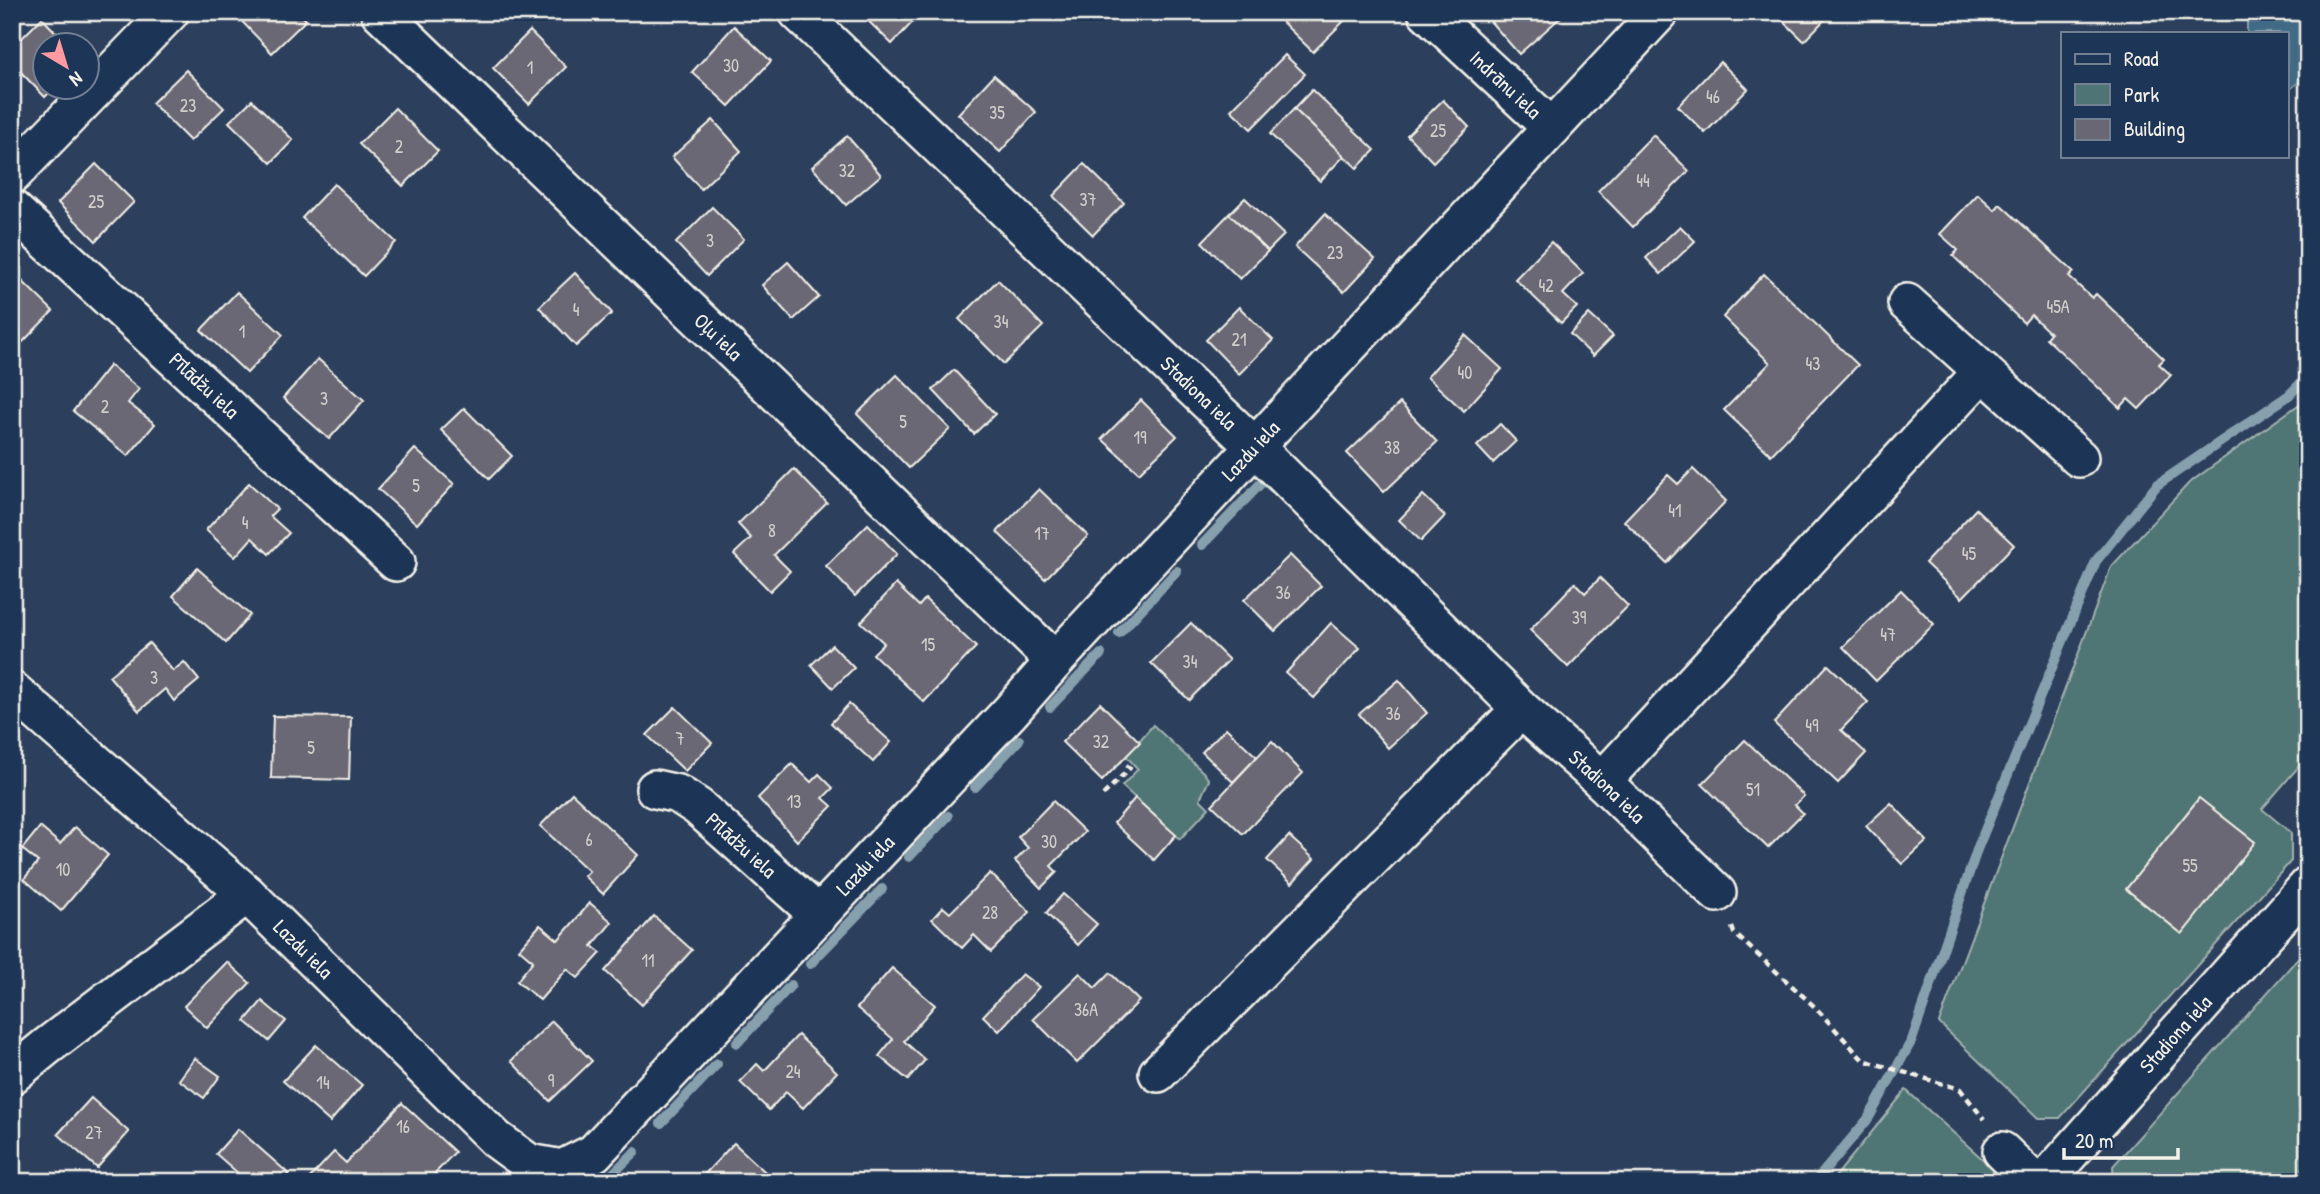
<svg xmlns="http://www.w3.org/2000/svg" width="2320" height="1194" font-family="'Patrick Hand',sans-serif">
<rect width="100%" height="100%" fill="#2c3f5d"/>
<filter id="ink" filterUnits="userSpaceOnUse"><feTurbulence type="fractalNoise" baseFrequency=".0143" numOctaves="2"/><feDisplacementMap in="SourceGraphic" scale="14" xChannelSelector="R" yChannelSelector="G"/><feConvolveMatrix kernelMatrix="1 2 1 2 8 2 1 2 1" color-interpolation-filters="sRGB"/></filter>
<g filter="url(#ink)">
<g fill="#4f7475" stroke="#a2b2ae" stroke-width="2">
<polygon points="2308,398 2308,756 2262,809 2291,833 2291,861 2060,1118 2038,1118 1939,1023 2111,567 2189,483"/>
<polygon points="1153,725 1203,772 1209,780 1200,799 1209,808 1180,839 1122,786 1138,769 1126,756"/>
<polygon points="2308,947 2308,1182 2114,1182 2113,1166"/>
<polygon points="1906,1090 2008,1182 1831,1182"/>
</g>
<polygon fill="#3f6a86" stroke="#87a0ad" stroke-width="2" points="2247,12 2308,12 2308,75 2290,89 2287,89 2287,33 2247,33"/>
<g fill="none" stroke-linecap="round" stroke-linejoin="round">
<g stroke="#87a0ad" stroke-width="10">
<polyline points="1202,545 1264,480 1273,488"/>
<polyline points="1119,633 1177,571"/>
<polyline points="1050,707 1101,654"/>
<polyline points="975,787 1019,740"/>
<polyline points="909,857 948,816"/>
<polyline points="810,964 882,889"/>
<polyline points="737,1043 791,985"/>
<polyline points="661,1123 717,1064"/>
<polyline points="604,1182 635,1152"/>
<polyline points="1815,1182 1868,1119 1912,1040 1978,847 2096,561 2157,485 2288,396 2308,376"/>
</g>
</g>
<g fill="#6a6774" stroke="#f4f1e8" stroke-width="2">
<polygon points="233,12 299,12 306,20 272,53"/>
<polygon points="859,12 922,12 892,44"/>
<polygon points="1282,12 1348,12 1351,14 1313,52 1277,17"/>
<polygon points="1482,12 1557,12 1561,17 1519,54"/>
<polygon points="1774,12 1832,12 1804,41"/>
<polygon points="42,18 69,46 46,46 46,88 54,88 45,97 12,63 12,48"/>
<polygon points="734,26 771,61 729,106 692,72"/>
<polygon points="530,31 566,67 529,104 493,68"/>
<polygon points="1285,55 1305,74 1251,129 1231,110"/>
<polygon points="1720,62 1748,89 1705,133 1678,106"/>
<polygon points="186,70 224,108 190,141 152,103"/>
<polygon points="994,75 1036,112 1000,152 958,114"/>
<polygon points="1312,90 1375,150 1357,168 1294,109"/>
<polygon points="252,100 293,140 271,163 229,122"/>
<polygon points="1443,100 1469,127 1433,162 1407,135"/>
<polygon points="395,108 438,151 403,186 359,144"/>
<polygon points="1294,109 1344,156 1320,181 1270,134"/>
<polygon points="713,120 741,151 701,189 672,157"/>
<polygon points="1653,135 1689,171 1633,227 1598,191"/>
<polygon points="847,136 881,175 846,205 812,167"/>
<polygon points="96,164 134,202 96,241 58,203"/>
<polygon points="1084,164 1124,203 1093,235 1053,196"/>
<polygon points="334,184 396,242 364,276 302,218"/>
<polygon points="1978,194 1995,210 2000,204 2074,272 2069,277 2092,298 2096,294 2164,359 2159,364 2171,375 2139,409 2128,399 2120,408 2046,338 2050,333 2031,315 2024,323 1953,256 1958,250 1940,234"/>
<polygon points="1245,198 1284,235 1268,251 1229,214"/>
<polygon points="712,207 744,239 707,276 676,243"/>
<polygon points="1229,214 1268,251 1240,279 1202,242"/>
<polygon points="1325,214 1375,259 1344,292 1295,247"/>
<polygon points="1680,226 1695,241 1661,274 1646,258"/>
<polygon points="1551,242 1583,273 1563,294 1577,307 1561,323 1515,279"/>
<polygon points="788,262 819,297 793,320 762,285"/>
<polygon points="575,273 612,313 576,346 539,307"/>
<polygon points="1764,274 1858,365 1771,455 1724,410 1770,363 1723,317"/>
<polygon points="18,277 53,311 12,353 12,283"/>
<polygon points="998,280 1043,326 1004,364 959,319"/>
<polygon points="237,292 283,335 247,373 201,330"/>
<polygon points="1239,307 1273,340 1239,374 1206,340"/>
<polygon points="1589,314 1613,336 1593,356 1570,334"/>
<polygon points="1465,335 1502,369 1464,411 1427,377"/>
<polygon points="318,359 364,400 329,439 283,398"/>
<polygon points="110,365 139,389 128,403 155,424 128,456 73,411"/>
<polygon points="954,370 995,414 974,434 933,390"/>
<polygon points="897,375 950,429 909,468 857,414"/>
<polygon points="1141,400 1177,436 1139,473 1102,439"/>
<polygon points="1400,403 1437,442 1384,492 1347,453"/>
<polygon points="464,408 512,456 489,479 441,430"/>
<polygon points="1500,424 1516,441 1493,463 1477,446"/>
<polygon points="415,449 454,484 417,524 378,489"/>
<polygon points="794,469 827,503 774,555 790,571 770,591 734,554 751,538 738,524"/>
<polygon points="1693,469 1726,501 1667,563 1624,521 1668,475 1678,484"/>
<polygon points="249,483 277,509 270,516 289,533 269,554 252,538 235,557 206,530"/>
<polygon points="1039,489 1088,536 1045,579 997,532"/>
<polygon points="1423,495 1445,516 1421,541 1399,520"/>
<polygon points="1976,509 2014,545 1962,598 1925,563"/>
<polygon points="868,524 897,554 855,596 826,566"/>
<polygon points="1290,555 1321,586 1275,631 1244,600"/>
<polygon points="197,568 250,615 226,643 173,596"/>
<polygon points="1600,578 1628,606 1568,667 1530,630 1575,583 1585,593"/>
<polygon points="896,584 919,606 925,599 976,647 924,702 873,654 884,643 861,622"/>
<polygon points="1901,590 1934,624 1876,681 1843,647"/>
<polygon points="1191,623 1229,660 1189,700 1151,663"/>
<polygon points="1331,623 1360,648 1314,698 1286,673"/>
<polygon points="149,643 173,671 184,662 199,680 174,701 165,689 139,711 109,676"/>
<polygon points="832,645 854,668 833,688 811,665"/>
<polygon points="1828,665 1868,702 1841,730 1866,753 1838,783 1774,723"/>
<polygon points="1399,680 1427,713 1388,748 1359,714"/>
<polygon points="1100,703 1140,742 1102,781 1062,742"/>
<polygon points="849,704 891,742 873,762 831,723"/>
<polygon points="675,707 712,743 685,771 647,735"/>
<polygon points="273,716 351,717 349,780 271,778"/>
<polygon points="1226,728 1257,757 1233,782 1202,752"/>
<polygon points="1745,740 1804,796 1795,805 1803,813 1768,848 1702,784"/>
<polygon points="1272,741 1303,773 1243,834 1212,805"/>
<polygon points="792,764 811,782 819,774 833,788 823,798 832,806 797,841 758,798"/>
<polygon points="572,793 638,855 603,894 584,876 589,871 540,826"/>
<polygon points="1135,798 1176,835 1154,860 1114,823"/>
<polygon points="2199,798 2255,842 2182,934 2126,889"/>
<polygon points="1053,801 1085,832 1051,866 1057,872 1041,888 1015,861 1028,848 1018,837"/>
<polygon points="1891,803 1927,841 1902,864 1866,826"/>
<polygon points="40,827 60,844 75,827 108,855 61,911 24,879 38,862 22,849"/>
<polygon points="1289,836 1314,859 1292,883 1267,860"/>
<polygon points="990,873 1030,912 991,952 974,935 962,948 932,919 943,907 950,913"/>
<polygon points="1063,894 1097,924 1078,945 1046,913"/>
<polygon points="590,903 612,922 592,946 601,953 578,978 567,969 540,1000 517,981 533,961 519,949 540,925 558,940"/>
<polygon points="654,916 692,950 642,1005 605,971"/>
<polygon points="227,962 250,983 207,1028 184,1006"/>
<polygon points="892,968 935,1005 904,1041 925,1060 908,1080 879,1056 893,1039 857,1008"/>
<polygon points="1080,973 1095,988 1110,973 1139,1001 1077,1063 1033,1019"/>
<polygon points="1022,974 1039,987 999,1031 983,1016"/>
<polygon points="262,1001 286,1021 269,1041 245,1021"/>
<polygon points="552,1021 592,1061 550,1101 511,1061"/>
<polygon points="798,1035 837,1072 803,1108 786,1092 769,1110 740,1082 757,1064 764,1071"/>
<polygon points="316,1045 362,1085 330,1122 283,1081"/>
<polygon points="195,1058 220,1076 204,1098 179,1080"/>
<polygon points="91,1098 129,1132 97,1168 58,1134"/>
<polygon points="402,1103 455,1152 427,1182 397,1182 388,1174 381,1182 306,1182 334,1152 346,1163"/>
<polygon points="238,1129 289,1174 282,1182 248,1182 216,1154"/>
<polygon points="734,1143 776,1182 705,1182 701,1178"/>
</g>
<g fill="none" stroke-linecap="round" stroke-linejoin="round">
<g stroke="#f4f1e8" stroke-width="42">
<g id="street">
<path id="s1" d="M380,12l675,649"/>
<path id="s2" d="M798,12l457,435 266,262 81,72 115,112"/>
<path id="s3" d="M1427,12l125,116"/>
<polyline points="12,175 170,12"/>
<path id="s4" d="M12,209l384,353"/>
<polyline points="1907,303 2079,458"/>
<path id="s5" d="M12,690l235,204 249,245 33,24 33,6 32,-16 416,-441 45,-51 605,-649"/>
<polyline points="1602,781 1983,371"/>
<path id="s6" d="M655,789l23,5 20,13 121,108"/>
<polyline points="1158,1073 1521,709"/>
<polyline points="12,1075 46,1047 247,894"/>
<polyline points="2002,1151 2034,1182"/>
<path id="s7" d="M2044,1182l264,-296"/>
</g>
</g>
<g stroke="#f4f1e8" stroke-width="4.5" stroke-dasharray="7 5" stroke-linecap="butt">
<polyline points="1103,795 1130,768 1121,761"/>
<polyline points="1732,927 1734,933 1815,1007 1863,1060 1960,1089 1984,1119"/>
</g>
<use href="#street" stroke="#1d3557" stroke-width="37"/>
</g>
</g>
<g text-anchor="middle" stroke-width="6" stroke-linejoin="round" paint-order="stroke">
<g font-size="18" fill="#d2cecb">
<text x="731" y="72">30</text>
<text x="530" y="74">1</text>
<text x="1713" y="103">46</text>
<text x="188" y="112">23</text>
<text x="997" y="119">35</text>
<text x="1438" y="137">25</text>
<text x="399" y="153">2</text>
<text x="847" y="177">32</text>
<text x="1643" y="187">44</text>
<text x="1088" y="206">37</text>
<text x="96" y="208">25</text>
<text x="710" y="247">3</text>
<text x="1335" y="259">23</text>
<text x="1546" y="292">42</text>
<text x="2058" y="313">45A</text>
<text x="576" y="316">4</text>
<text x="1001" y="328">34</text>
<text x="242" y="338">1</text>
<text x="1239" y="346">21</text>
<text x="1813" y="370">43</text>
<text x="1465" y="379">40</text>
<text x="324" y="405">3</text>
<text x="105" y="413">2</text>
<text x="903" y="428">5</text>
<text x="1140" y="444">19</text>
<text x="1392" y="454">38</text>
<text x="416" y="492">5</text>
<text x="1675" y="517">41</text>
<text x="245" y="529">4</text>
<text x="772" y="537">8</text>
<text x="1042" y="540">17</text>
<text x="1969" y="560">45</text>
<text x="1283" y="599">36</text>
<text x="1579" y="624">39</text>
<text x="1888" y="641">47</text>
<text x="928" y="651">15</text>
<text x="1190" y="668">34</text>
<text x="154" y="684">3</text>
<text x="1393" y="720">36</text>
<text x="1812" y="732">49</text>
<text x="680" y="745">7</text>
<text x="1101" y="748">32</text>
<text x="311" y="754">5</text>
<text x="1753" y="796">51</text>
<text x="794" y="808">13</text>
<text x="589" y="846">6</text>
<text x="1049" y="848">30</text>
<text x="2190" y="872">55</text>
<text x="63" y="876">10</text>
<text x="990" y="919">28</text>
<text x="648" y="967">11</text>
<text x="1086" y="1016">36A</text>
<text x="793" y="1078">24</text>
<text x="551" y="1087">9</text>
<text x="323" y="1089">14</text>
<text x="403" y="1133">16</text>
<text x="94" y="1139">27</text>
</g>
<g font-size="21" fill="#f4f1e8" stroke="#1d3557">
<text dy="7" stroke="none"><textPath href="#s3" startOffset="107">Indrānu iela</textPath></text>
<text dy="7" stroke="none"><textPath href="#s1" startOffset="469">Oļu iela</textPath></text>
<text dy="7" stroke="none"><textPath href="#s4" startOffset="261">Pīlādžu iela</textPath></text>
<text dy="7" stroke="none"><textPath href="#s2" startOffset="553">Stadiona iela</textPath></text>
<text dy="7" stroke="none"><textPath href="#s5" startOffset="1732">Lazdu iela</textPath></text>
<text dy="7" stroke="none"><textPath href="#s2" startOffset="1120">Stadiona iela</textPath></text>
<text dy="7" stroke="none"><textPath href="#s6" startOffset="105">Pīlādžu iela</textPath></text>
<text dy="7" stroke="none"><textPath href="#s5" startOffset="1166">Lazdu iela</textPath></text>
<text dy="7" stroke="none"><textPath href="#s5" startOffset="390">Lazdu iela</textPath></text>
<text dy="7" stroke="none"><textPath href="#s7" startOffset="198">Stadiona iela</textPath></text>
</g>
</g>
<rect width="2320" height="1194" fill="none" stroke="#1d3557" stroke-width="42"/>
<rect x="21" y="21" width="2278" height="1152" fill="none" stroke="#f4f1e8" stroke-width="2.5" filter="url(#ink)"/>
<rect x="2061" y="32" width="228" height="126" fill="#1d3557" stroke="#738091" stroke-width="2"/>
<rect x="2075" y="54" width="35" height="10" fill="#1d3557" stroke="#738091" stroke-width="2"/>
<text x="2124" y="66" font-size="21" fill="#f4f1e8">Road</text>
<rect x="2075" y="84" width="35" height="21" fill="#4f7475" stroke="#738091" stroke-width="2"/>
<text x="2124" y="102" font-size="21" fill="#f4f1e8">Park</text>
<rect x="2075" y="119" width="35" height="21" fill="#6a6774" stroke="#738091" stroke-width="2"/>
<text x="2124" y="136" font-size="21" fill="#f4f1e8">Building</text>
<g transform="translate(66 66) rotate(142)"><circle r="33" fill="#1d3557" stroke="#738091" stroke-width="2"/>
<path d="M0-5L12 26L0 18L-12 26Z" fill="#ff9aa2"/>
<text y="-10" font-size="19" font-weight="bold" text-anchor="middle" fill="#f4f1e8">N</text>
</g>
<path d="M2064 1148v10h114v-10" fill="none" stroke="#f4f1e8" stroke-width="3.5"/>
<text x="2075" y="1148" font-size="21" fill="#f4f1e8" stroke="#1d3557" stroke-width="5" paint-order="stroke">20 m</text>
</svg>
